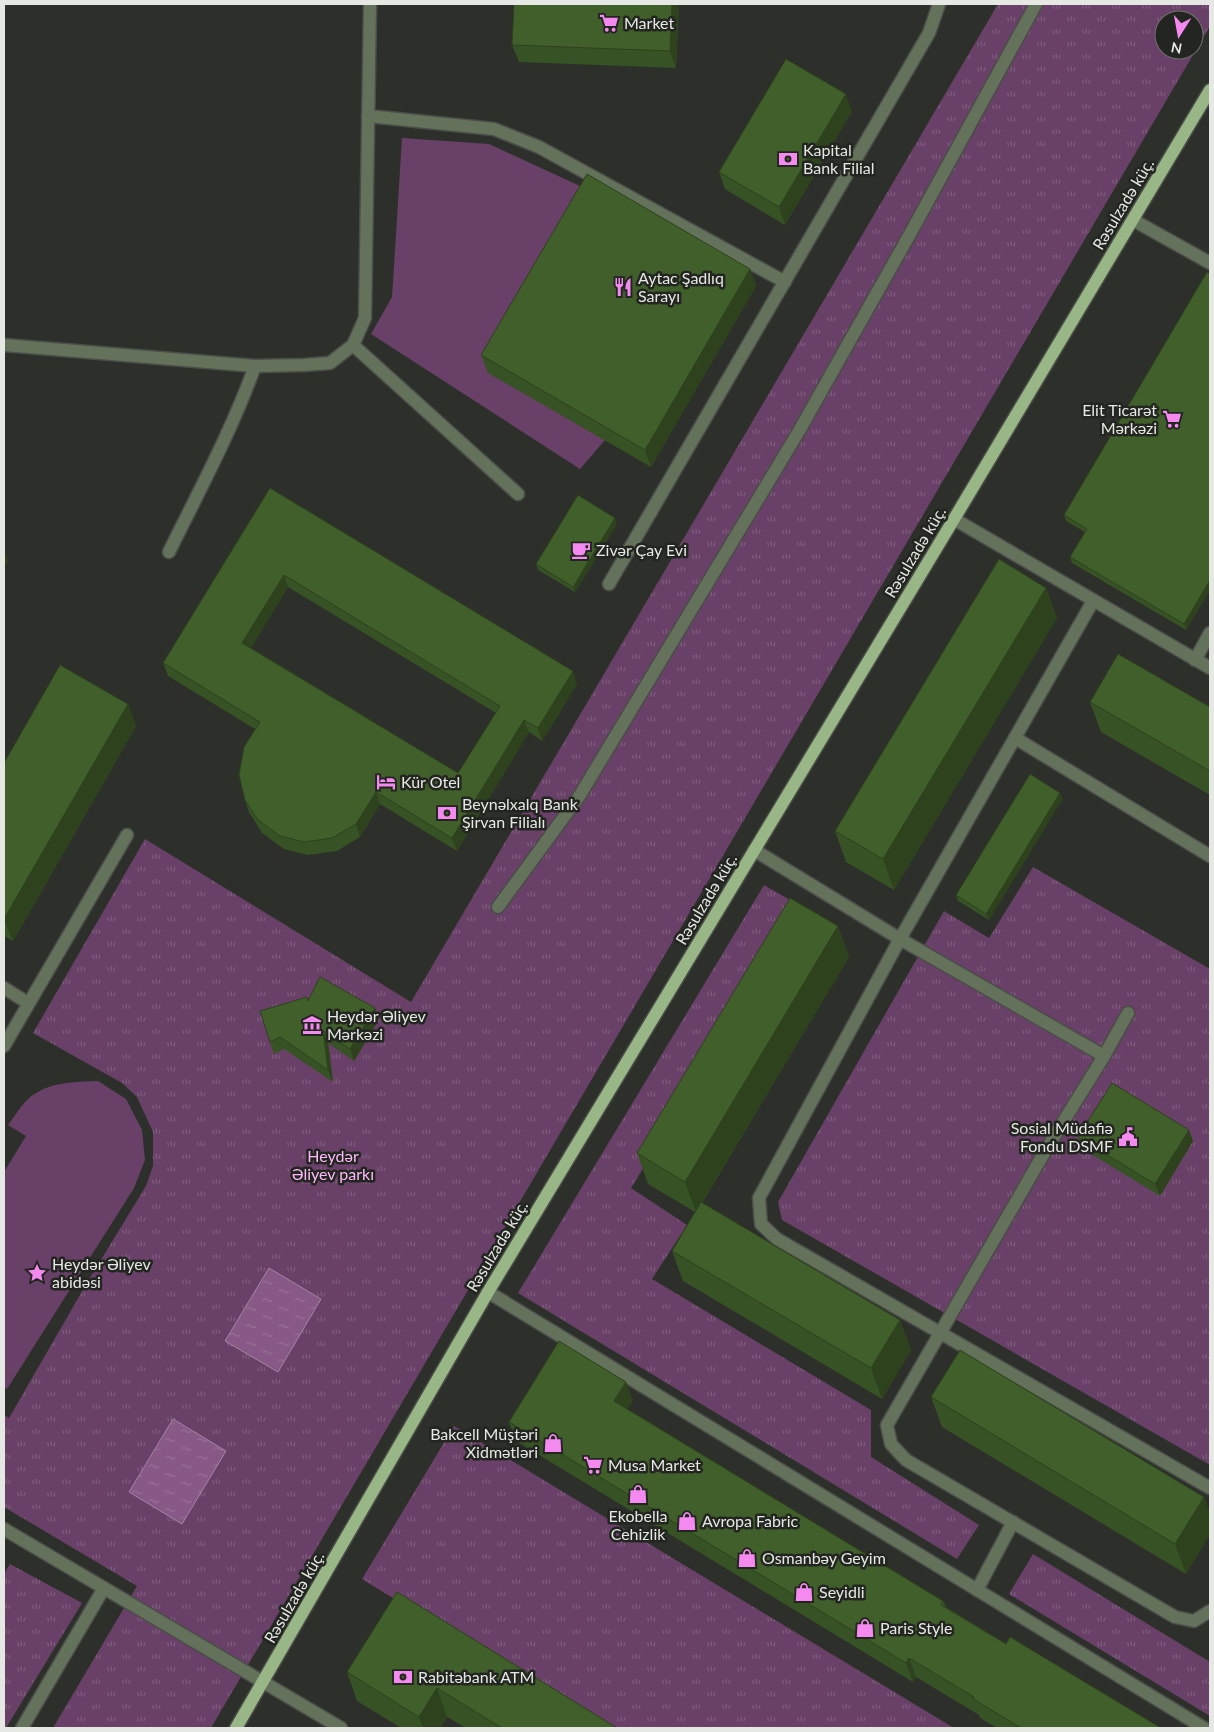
<svg xmlns="http://www.w3.org/2000/svg" width="1214" height="1732" font-family="Lato,sans-serif">
<defs>
<pattern id="park-tufts" width="24" height="20" patternUnits="userSpaceOnUse" patternTransform="scale(1.25)"><rect width="24" height="20" fill="#694067"/><path d="M3 7l-1-3M5 7V3M7 7l1-3M15 17l-1-3M17 17v-4M19 17l1-3" fill="none" stroke="#7e5c7d"/></pattern>
<pattern id="water-ripples" width="26" height="14" patternUnits="userSpaceOnUse" patternTransform="scale(1.25)"><rect width="26" height="14" fill="#885986"/><path d="M2 4q2-2 4 0t4 0M15 11q2-2 4 0t4 0" fill="none" stroke="#997197"/></pattern>
</defs>
<rect width="100%" height="100%" fill="#2c2f2a"/>
<g fill="#694067">
<polygon points="402,138 489,144 593,192 488,372 605,440 580,469 371,334 392,297"/>
<path d="M98,1081l28,18 16,31 3,30 -11,28 -127,201 -3,-2v-215l22,-36 -18,-11c6,-8 12,-18 19,-25 19,-18 46,-18 71,-19z"/>
</g>
<g fill="url(#park-tufts)" fill-rule="evenodd">
<path d="M998,4h212v22l-999,1702h-158l84,-142 -133,-79v-92l5,3 79,-137 58,-95 7,-20v-34l-16,-35 -15,-14 -89,-50 112,-194 266,163zM1164,20h30v30h-30z"/>
<polygon points="1033,867 1210,969 1210,1465 782,1220 778,1202 944,911 989,938"/>
<polygon points="764,885 804,908 631,1188 687,1225 652,1279 871,1410 871,1457 979,1525 957,1559 518,1293"/>
<polygon points="454,1426 954,1728 604,1728 362,1579"/>
<polygon points="1033,1554 1210,1662 1210,1716 1009,1594"/>
<polygon points="10,1564 82,1603 6,1728 4,1728 4,1574"/>
</g>
<g fill="url(#water-ripples)" stroke="#a484a2">
<polygon points="269,1268 321,1299 278,1372 225,1341"/>
<polygon points="173,1419 226,1451 182,1524 129,1492"/>
</g>
<g fill="none" stroke-linecap="round" stroke-linejoin="round">
<g stroke="#4a4d48" stroke-width="15">
<g id="minor">
<polyline points="368,116 494,129 539,147 785,282"/>
<polyline points="1133,220 1210,263"/>
<polyline points="4,345 255,366 304,365 330,363 353,345 365,318 370,4"/>
<polyline points="353,345 518,494"/>
<polyline points="954,519 1210,668"/>
<path d="M169,552c30,-61 63,-122 86,-186"/>
<polyline points="609,584 929,33 939,4"/>
<polyline points="1093,601 900,939 759,1198 761,1224 777,1239 1210,1488"/>
<polyline points="1195,660 1210,633"/>
<polyline points="1015,738 1210,856"/>
<polyline points="754,850 900,939 1104,1056"/>
<polyline points="498,907 580,795 799,431 910,234 1036,4"/>
<polyline points="4,988 28,1003"/>
<polyline points="1128,1013 1104,1056 1047,1148 887,1425 891,1444 906,1460 1175,1617 1194,1621 1210,1611"/>
<polyline points="4,1046 127,835"/>
<polyline points="488,1292 1204,1728"/>
<polyline points="4,1529 341,1728"/>
<polyline points="977,1590 1013,1522"/>
<polyline points="22,1728 104,1588"/>
</g>
</g>
<g stroke="#4a4d48" stroke-width="15">
<polyline id="major" points="236,1728 488,1292 954,519 1210,90"/>
</g>
<use href="#minor" stroke="#64725b" stroke-width="12"/>
<use href="#major" stroke="#99b686" stroke-width="12"/>
</g>
<g fill="#375224" fill-rule="evenodd">
<polygon points="679,4 676,68 519,62 512,45"/>
<polygon points="852,111 785,225 725,189 719,172"/>
<polygon points="750,269 756,286 651,467 488,373 481,355"/>
<polygon points="1210,274 1210,590 1186,630 1072,563 1070,557 1085,532 1066,521 1064,515"/>
<path d="M270,488l307,196 -35,57 -13,-9 -72,119 -77,-47 -20,33 -23,14 -29,4 -24,-6 -22,-16 -13,-21 -4,-12 10,-71 -87,-53 -5,-13zM288,587l208,126 -38,60 -207,-125z"/>
<polygon points="617,524 575,592 538,570 536,564"/>
<polygon points="1046,588 1057,618 894,890 846,862 835,831"/>
<polygon points="1090,702 1210,707 1210,795 1101,732"/>
<polygon points="128,704 136,726 13,941 4,936 4,763"/>
<polygon points="1063,798 989,920 958,901 956,895"/>
<polygon points="838,926 849,957 702,1203 900,1320 911,1350 882,1399 683,1281 672,1251 695,1212 648,1184 637,1153"/>
<polygon points="308,1000 379,1019 354,1061 328,1043 333,1082 284,1049 274,1054 270,1042"/>
<polygon points="1078,1137 1193,1141 1160,1196 1083,1149"/>
<polygon points="931,1397 1204,1497 1210,1515 1210,1534 1186,1574 942,1427"/>
<polygon points="633,1400 627,1410 943,1601 946,1607 1006,1644 1161,1728 997,1728 980,1718 979,1715 916,1677 913,1682 516,1441 509,1422"/>
<polygon points="397,1592 617,1728 466,1728 447,1717 440,1728 401,1728 357,1701 347,1672"/>
</g>
<g fill="#2d421d">
<polygon points="672,4 679,4 676,68 670,51"/>
<polygon points="846,94 852,111 785,225 779,207"/>
<polygon points="750,269 756,286 651,467 645,450"/>
<polygon points="615,518 617,524 575,592 573,587"/>
<polygon points="6,555 8,561 4,568 4,558"/>
<polygon points="284,575 288,587 247,655 242,643"/>
<polygon points="1210,580 1210,590 1186,630 1184,624"/>
<polygon points="1046,588 1057,618 894,890 883,859"/>
<polygon points="573,671 577,684 542,741 538,728"/>
<polygon points="128,704 136,726 13,941 4,919"/>
<polygon points="524,720 529,732 457,851 452,838"/>
<polygon points="376,792 380,804 360,837 356,824"/>
<polygon points="1060,793 1063,798 989,920 986,914"/>
<polygon points="838,926 849,957 696,1212 685,1182"/>
<polygon points="375,1008 379,1019 354,1061 350,1049"/>
<polygon points="323,1031 328,1043 333,1082 328,1070"/>
<polygon points="1189,1130 1193,1141 1160,1196 1155,1184"/>
<polygon points="900,1320 911,1350 882,1399 871,1368"/>
<polygon points="626,1382 633,1400 621,1420 614,1401"/>
<polygon points="1204,1497 1210,1515 1210,1534 1186,1574 1175,1544"/>
<polygon points="909,1658 916,1677 913,1682 906,1663"/>
<polygon points="437,1688 447,1717 440,1728 423,1728 419,1717"/>
</g>
<g fill="#405f2a" stroke="#2d421d" fill-rule="evenodd">
<polygon points="514,4 672,4 670,51 512,45"/>
<polygon points="786,59 846,94 779,207 719,172"/>
<polygon points="587,174 750,269 645,450 481,355"/>
<polygon points="1207,272 1210,274 1210,580 1184,624 1070,557 1087,529 1064,515"/>
<path d="M270,488l303,183 -35,57 -14,-8 -72,118 -76,-46 -20,32 -24,14 -28,4 -24,-6 -22,-16 -13,-20 -6,-25 5,-28 16,-25 -97,-59zM284,575l216,131 -42,67 -216,-130z"/>
<polygon points="578,495 615,518 573,587 536,564"/>
<polygon points="999,559 1046,588 883,859 835,831"/>
<polygon points="1118,654 1210,707 1210,771 1090,702"/>
<polygon points="60,665 128,704 4,919 4,763"/>
<polygon points="1030,774 1060,793 986,914 956,895"/>
<polygon points="790,898 838,926 685,1182 637,1153"/>
<polygon points="320,977 375,1008 350,1049 323,1031 328,1070 280,1037 270,1042 260,1011 307,997 308,1001"/>
<polygon points="1112,1083 1189,1130 1155,1184 1078,1137"/>
<polygon points="701,1202 900,1320 871,1368 672,1251"/>
<polygon points="559,1341 626,1382 614,1401 943,1601 941,1605 1006,1644 1010,1637 1161,1728 1021,1728 973,1699 974,1697 909,1658 906,1663 509,1422"/>
<polygon points="960,1350 1204,1497 1175,1544 931,1397"/>
<polygon points="397,1592 617,1728 502,1728 437,1688 419,1717 347,1672"/>
</g>
<defs>
<g id="supermarket-bare" transform="scale(1.5)"><path d="M-6-5.5h2.5l.6 2H6L4.5 2H-2.5L-4.4-4H-6ZM-1.5 3.2a1.3 1.3 0 1 0 .1 0ZM3 3.2a1.3 1.3 0 1 0 .1 0Z" fill="#f489f0" stroke="#222520" stroke-width="2.5" paint-order="stroke"/></g>
<g id="bank-bare" transform="scale(1.5)"><path d="M-6-4H6V4H-6ZM0-2.3a2.3 2.3 0 1 0 0 4.6a2.3 2.3 0 1 0 0-4.6Z" fill="#f489f0" stroke="#222520" stroke-width="2.5" paint-order="stroke"/></g>
<g id="restaurant-bare" transform="scale(1.5)"><path d="M-5-6h1v4h1v-4h1v4h1v-4h1v5L-1.5 .5V6h-2V.5L-5-1ZM5-6V6H3V1.5H1.5Q1.5-4 5-6Z" fill="#f489f0" stroke="#222520" stroke-width="2.5" paint-order="stroke"/></g>
<g id="cafe-bare" transform="scale(1.5)"><path d="M-5.5-4.5H6V0H3Q3 3.5 0 3.5H-2.5Q-5.5 3.5-5.5 0ZM3-3.2v2h1.7v-2ZM-6 4.5H4V6H-6Z" fill="#f489f0" stroke="#222520" stroke-width="2.5" paint-order="stroke"/></g>
<g id="hotel-bare" transform="scale(1.5)"><path d="M-6-4.5h1.5V1H6V5H4.5V3h-9V5H-6ZM-4 0a1.8 1.8 0 1 1 3.6 0ZM.5 0V-2.5h3Q6-2.5 6 0Z" fill="#f489f0" stroke="#222520" stroke-width="2.5" paint-order="stroke"/></g>
<g id="museum-bare" transform="scale(1.5)"><path d="M0-6L6-3V-2H-6V-3ZM-5-1h2V3h-2ZM-1-1h2V3h-2ZM3-1h2V3H3ZM-6 4H6V6H-6Z" fill="#f489f0" stroke="#222520" stroke-width="2.5" paint-order="stroke"/></g>
<g id="civic-bare" transform="scale(1.5)"><path d="M-.6-6.5H3V-4.5H.6V-3L4-1V1h2V6H-6V1h2V-1L-.6-3ZM-1.2 2.5V6h2.4V2.5Z" fill="#f489f0" stroke="#222520" stroke-width="2.5" paint-order="stroke"/></g>
<g id="sight-bare" transform="scale(1.5)"><path d="M0-6L1.8-2.2L6-1.7L2.9 1.2L3.7 5.4L0 3.3L-3.7 5.4L-2.9 1.2L-6-1.7L-1.8-2.2Z" fill="#f489f0" stroke="#222520" stroke-width="2.5" paint-order="stroke"/></g>
<g id="shop-bare" transform="scale(1.5)"><path d="M-5-2.5h2.3a2.7 3.5 0 0 1 5.4 0H5L5.5 6h-11ZM-1.5-2.5h3a1.5 2.3 0 0 0-3 0Z" fill="#f489f0" stroke="#222520" stroke-width="2.5" paint-order="stroke"/></g>
</defs>
<g fill-rule="evenodd">
<use href="#supermarket-bare" x="609" y="23"/>
<use href="#bank-bare" x="788" y="159"/>
<use href="#restaurant-bare" x="623" y="287"/>
<use href="#supermarket-bare" x="1172" y="419"/>
<use href="#cafe-bare" x="581" y="550"/>
<use href="#hotel-bare" x="386" y="782"/>
<use href="#bank-bare" x="447" y="813"/>
<use href="#museum-bare" x="312" y="1025"/>
<use href="#civic-bare" x="1128" y="1137"/>
<use href="#sight-bare" x="37" y="1273"/>
<use href="#shop-bare" x="553" y="1443"/>
<use href="#supermarket-bare" x="593" y="1465"/>
<use href="#shop-bare" x="638" y="1494"/>
<use href="#shop-bare" x="687" y="1521"/>
<use href="#shop-bare" x="747" y="1558"/>
<use href="#shop-bare" x="804" y="1592"/>
<use href="#shop-bare" x="865" y="1628"/>
<use href="#bank-bare" x="403" y="1677"/>
</g>
<g text-anchor="middle" stroke-width="5" stroke-linejoin="round" paint-order="stroke">
<g font-size="16" fill="#e6e8e4" stroke="#222520" text-anchor="start">
<text x="624" y="29">Market</text>
<text x="803" y="156">Kapital<tspan x="803" dy="18">Bank Filial</tspan></text>
<text x="638" y="284">Aytac Şadlıq<tspan x="638" dy="18">Sarayı</tspan></text>
<text x="1157" y="416" text-anchor="end">Elit Ticarət<tspan x="1157" dy="18">Mərkəzi</tspan></text>
<text x="596" y="556">Zivər Çay Evi</text>
<text x="401" y="788">Kür Otel</text>
<text x="462" y="810">Beynəlxalq Bank<tspan x="462" dy="18">Şirvan Filialı</tspan></text>
<text x="327" y="1022">Heydər Əliyev<tspan x="327" dy="18">Mərkəzi</tspan></text>
<text x="1113" y="1134" text-anchor="end">Sosial Müdafiə<tspan x="1113" dy="18">Fondu DSMF</tspan></text>
<text x="52" y="1270">Heydər Əliyev<tspan x="52" dy="18">abidəsi</tspan></text>
<text x="538" y="1440" text-anchor="end">Bakcell Müştəri<tspan x="538" dy="18">Xidmətləri</tspan></text>
<text x="608" y="1471">Musa Market</text>
<text x="638" y="1522" text-anchor="middle">Ekobella<tspan x="638" dy="18">Cehizlik</tspan></text>
<text x="702" y="1527">Avropa Fabric</text>
<text x="762" y="1564">Osmanbəy Geyim</text>
<text x="819" y="1598">Seyidli</text>
<text x="880" y="1634">Paris Style</text>
<text x="418" y="1683">Rabitəbank ATM</text>
</g>
<g font-size="16" fill="#e6e8e4" stroke="#222520">
<text transform="translate(1123 204) rotate(-59)" y="6">Rəsulzadə küç.</text>
<text transform="translate(915 552) rotate(-59)" y="6">Rəsulzadə küç.</text>
<text transform="translate(706 899) rotate(-59)" y="6">Rəsulzadə küç.</text>
<text transform="translate(497 1246) rotate(-59)" y="6">Rəsulzadə küç.</text>
<text transform="translate(294 1597) rotate(-60)" y="6">Rəsulzadə küç.</text>
</g>
<g font-size="16" fill="#ffb8fb" stroke="#222520">
<text x="333" y="1162">Heydər<tspan x="333" dy="18">Əliyev parkı</tspan></text>
</g>
</g>
<rect width="1214" height="1732" fill="none" stroke="#e6e8e4" stroke-width="10"/>
<g transform="translate(1179 35) rotate(191)"><circle r="24" fill="#222520" stroke="#70736e"/>
<path d="M0-4L9 19L0 12L-9 19Z" fill="#f489f0"/>
<text y="-8" font-size="14" font-weight="bold" text-anchor="middle" fill="#e6e8e4">N</text>
</g>
</svg>
